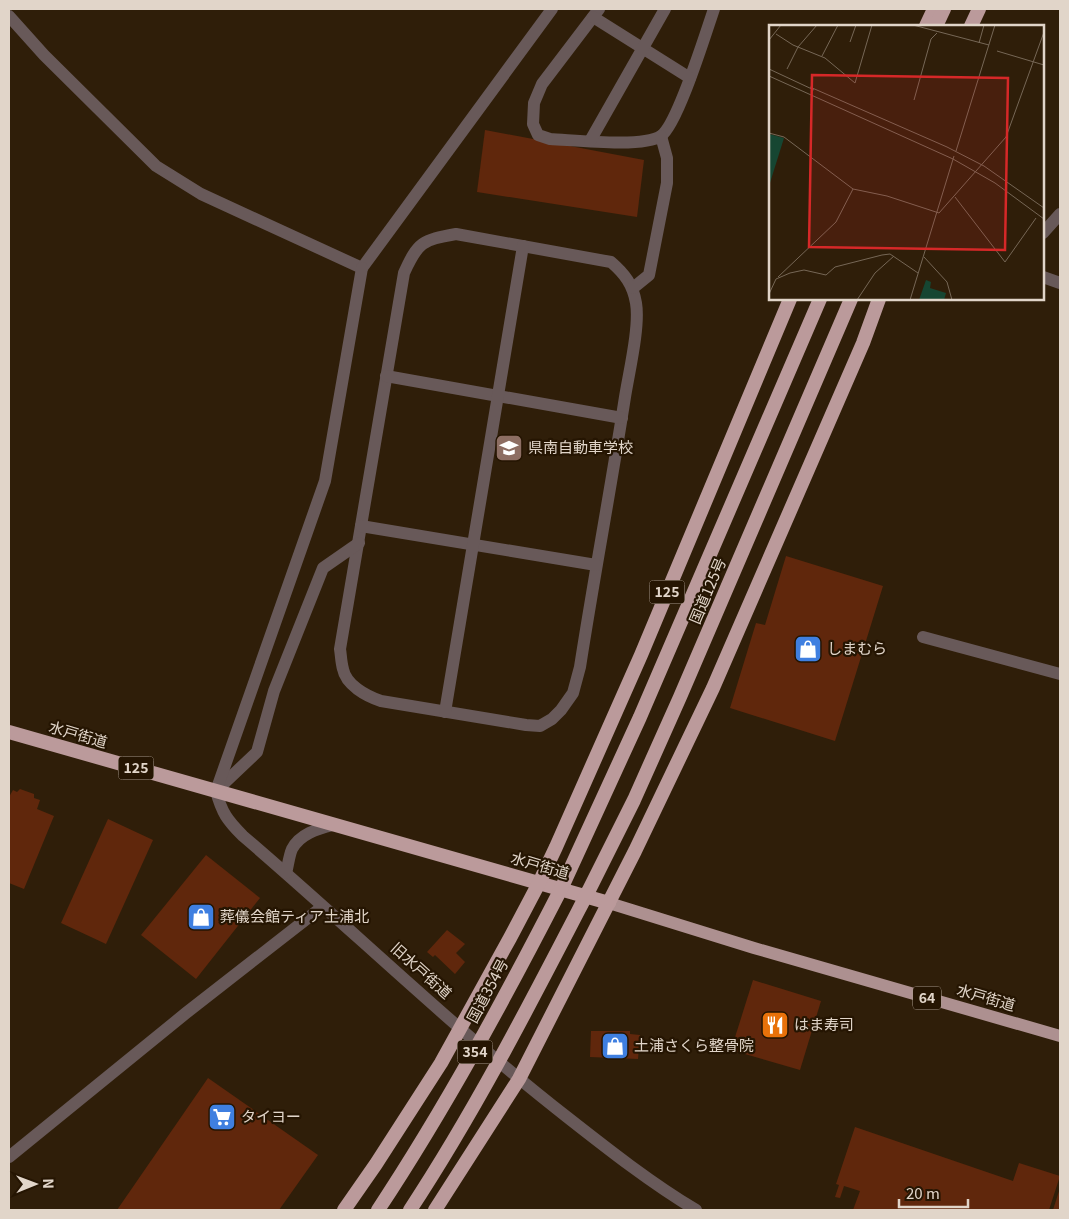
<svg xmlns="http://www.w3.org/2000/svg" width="1069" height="1219" font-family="Georgia,'Noto Sans JP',serif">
<rect width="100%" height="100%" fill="#2f1e09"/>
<g fill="#60270c">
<polygon points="485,130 644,160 637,217 477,192"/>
<polygon points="786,556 883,586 835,741 730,708 756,623 765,625"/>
<polygon points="20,789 34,794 34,798 40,800 37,809 54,816 24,889 9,883 9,797 13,790 17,792"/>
<polygon points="108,819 153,840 106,944 61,923"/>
<polygon points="206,855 260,898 196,979 141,935"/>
<polygon points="447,930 465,944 456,953 465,962 455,974 435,955 433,957 427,952"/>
<polygon points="753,980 821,1001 800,1070 731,1050"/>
<polygon points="591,1031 630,1031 630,1034 640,1035 638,1059 590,1057"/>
<polygon points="208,1078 318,1155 279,1210 117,1210"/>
<polygon points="855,1127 1013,1181 1019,1163 1060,1176 1049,1210 853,1210 860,1191 844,1186 840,1198 835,1197 839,1185 836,1184"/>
<polygon points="1060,1188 1060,1210 1053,1210"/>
</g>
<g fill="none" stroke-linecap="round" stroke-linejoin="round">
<g stroke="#685959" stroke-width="12">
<path d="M599,9l-57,75 -8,19 -1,21 5,11 12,4c24,1 93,9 111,-3 17,-12 45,-104 53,-127"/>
<polyline points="593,17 690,78"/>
<polyline points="590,141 665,9"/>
<path d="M456,234l155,28c14,12 22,23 25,41 4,23 -7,69 -11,94 -14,90 -31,180 -45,270l-7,26 -12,17 -9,9 -12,7 -14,-1 -145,-24c-15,-5 -35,-16 -38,-32 -2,-7 -2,-14 -3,-20l64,-376c14,-31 18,-33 52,-39z"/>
<polyline points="633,288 649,275 667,183 667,158 661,136"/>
<polyline points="386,376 622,418"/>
<polyline points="361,526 596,565"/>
<polyline points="445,712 523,246"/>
<polyline points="216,791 257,752 274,691 323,568 359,543"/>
</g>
<g stroke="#685959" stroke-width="12">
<polyline points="9,16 44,55 156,166 201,194 362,268 552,9"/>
<polyline points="1043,233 1060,214"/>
<polyline points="1043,277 1060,283"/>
<polyline points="923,637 1060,674"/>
<polyline points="9,1157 186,1013 322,907"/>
</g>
<g stroke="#685959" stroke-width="12">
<path d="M362,268l-37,213 -109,310c6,22 11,29 27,45 109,93 211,193 324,281 42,33 84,66 129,93"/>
<path d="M286,873c2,-7 3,-17 6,-24 8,-15 25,-20 41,-24"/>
</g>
<polyline stroke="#ad9090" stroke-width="12" points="609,903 754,948 1060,1036"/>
<g stroke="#bb9a9b" stroke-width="14">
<polyline points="926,26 934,9"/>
<polyline points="936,26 944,9"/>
<polyline points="971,26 979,9"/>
<polyline points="9,732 609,903"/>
<polyline points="562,887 640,717 820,299"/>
<polyline points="588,892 634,800 680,697 851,299"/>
<polyline points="344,1210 376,1164 441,1063 510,938 539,883 556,847 641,655 790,299"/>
<polyline points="435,1210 519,1079 635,851 713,688 863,343 879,299"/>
</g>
<g stroke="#bb9a9b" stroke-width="14">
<path d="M378,1210c68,-103 127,-212 184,-323"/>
<path d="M410,1210c67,-102 122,-210 178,-318"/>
</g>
</g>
<defs>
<g id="school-square" transform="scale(1.4375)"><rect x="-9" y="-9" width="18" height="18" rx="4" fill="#8d6e63" stroke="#251502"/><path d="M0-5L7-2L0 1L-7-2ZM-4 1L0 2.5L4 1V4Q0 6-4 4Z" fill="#fff"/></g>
<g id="shop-square" transform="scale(1.4375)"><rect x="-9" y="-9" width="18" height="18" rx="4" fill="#3f7fe0" stroke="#251502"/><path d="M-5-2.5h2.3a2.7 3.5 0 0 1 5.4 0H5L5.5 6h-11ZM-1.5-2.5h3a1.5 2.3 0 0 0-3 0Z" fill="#fff"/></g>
<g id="restaurant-square" transform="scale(1.4375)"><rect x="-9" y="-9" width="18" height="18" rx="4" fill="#e8710a" stroke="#251502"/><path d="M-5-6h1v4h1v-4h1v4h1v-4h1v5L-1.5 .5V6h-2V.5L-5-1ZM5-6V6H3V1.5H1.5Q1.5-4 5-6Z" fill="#fff"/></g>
<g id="supermarket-square" transform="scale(1.4375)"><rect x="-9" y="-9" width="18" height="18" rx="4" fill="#3f7fe0" stroke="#251502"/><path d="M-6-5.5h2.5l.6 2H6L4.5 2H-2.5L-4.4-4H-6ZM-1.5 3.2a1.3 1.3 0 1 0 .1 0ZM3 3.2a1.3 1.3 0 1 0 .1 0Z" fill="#fff"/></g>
</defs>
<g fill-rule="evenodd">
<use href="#school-square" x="509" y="448"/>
<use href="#shop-square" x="808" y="649"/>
<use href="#shop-square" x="201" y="917"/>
<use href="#restaurant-square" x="775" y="1025"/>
<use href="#shop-square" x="615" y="1046"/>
<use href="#supermarket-square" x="222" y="1117"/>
</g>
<g text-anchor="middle" stroke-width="4.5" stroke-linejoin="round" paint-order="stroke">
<g fill="#251502" stroke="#a99b8d" stroke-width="1">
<rect x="649.5" y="580.5" width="35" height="23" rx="4"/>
<rect x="118.5" y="756.5" width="35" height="23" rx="4"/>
<rect x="913" y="986.5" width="28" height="23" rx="4"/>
<rect x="457.5" y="1040.5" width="35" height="23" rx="4"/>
</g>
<g font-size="14" font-weight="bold" fill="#e1d5c9">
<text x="667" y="597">125</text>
<text x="136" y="773">125</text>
<text x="927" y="1003">64</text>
<text x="475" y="1057">354</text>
</g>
<g font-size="15" fill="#e1d5c9" stroke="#251502" text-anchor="start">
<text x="528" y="453">県南自動車学校</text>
<text x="827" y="654">しまむら</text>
<text x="220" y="922">葬儀会館ティア土浦北</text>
<text x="794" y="1030">はま寿司</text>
<text x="634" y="1051">土浦さくら整骨院</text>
<text x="241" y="1122">タイヨー</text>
</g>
<g font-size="15" fill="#e1d5c9" stroke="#251502">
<text transform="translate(708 591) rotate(-67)" y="5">国道125号</text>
<text transform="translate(78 735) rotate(16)" y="5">水戸街道</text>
<text transform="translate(540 866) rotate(16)" y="5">水戸街道</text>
<text transform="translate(421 971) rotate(42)" y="5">旧水戸街道</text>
<text transform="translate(488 991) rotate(-62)" y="5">国道354号</text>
<text transform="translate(986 998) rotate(16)" y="5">水戸街道</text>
</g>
</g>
<g transform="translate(769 25)">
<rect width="275" height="275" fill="#2f1e09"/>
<path d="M0,109l15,4 -15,48zM157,255l5,2 -1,6 16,5 -2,7h-25z" fill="#164632"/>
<path fill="none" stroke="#766756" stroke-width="1" d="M144,0l76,20M7,9l17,11 32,13 30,25 17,-58M0,15l12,-15M81,17l6,-17M210,18l5,-18M228,26l47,14M53,31l16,-31M0,44l45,21M18,44l11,-22 19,-22M0,51l184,83 42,24 49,36M41,62l137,60 37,19 60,42M145,75l17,-61 6,-6M0,108l15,4 69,52 34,7 52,17 67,-76 38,-105M187,126l39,-126M186,172l50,65 31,-44M155,232l23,25 5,18M9,252l58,-55 17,-33M0,269l7,-15 14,-6 14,-3 22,5 9,-8 47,-12 8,-1 28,19M88,275l18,-27 19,-17M141,275l44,-144"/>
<path fill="#d62828" fill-opacity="0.15" stroke="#d62828" stroke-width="2.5" d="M43,50l196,3 -3,172 -196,-3z"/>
<rect width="275" height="275" fill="none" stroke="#e1d5c9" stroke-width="2.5"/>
</g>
<rect width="1069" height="1219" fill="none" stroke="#e1d5c9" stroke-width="20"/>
<g transform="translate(35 1184) rotate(89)" stroke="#251502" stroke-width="4" paint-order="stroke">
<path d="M0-4L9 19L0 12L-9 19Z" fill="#e1d5c9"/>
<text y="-8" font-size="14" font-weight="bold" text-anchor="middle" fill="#e1d5c9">N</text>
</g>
<path d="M899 1199v8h69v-8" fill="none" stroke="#e1d5c9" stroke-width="2.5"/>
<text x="906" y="1199" font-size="15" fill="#e1d5c9" stroke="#251502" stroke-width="4" paint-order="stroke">20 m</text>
</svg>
